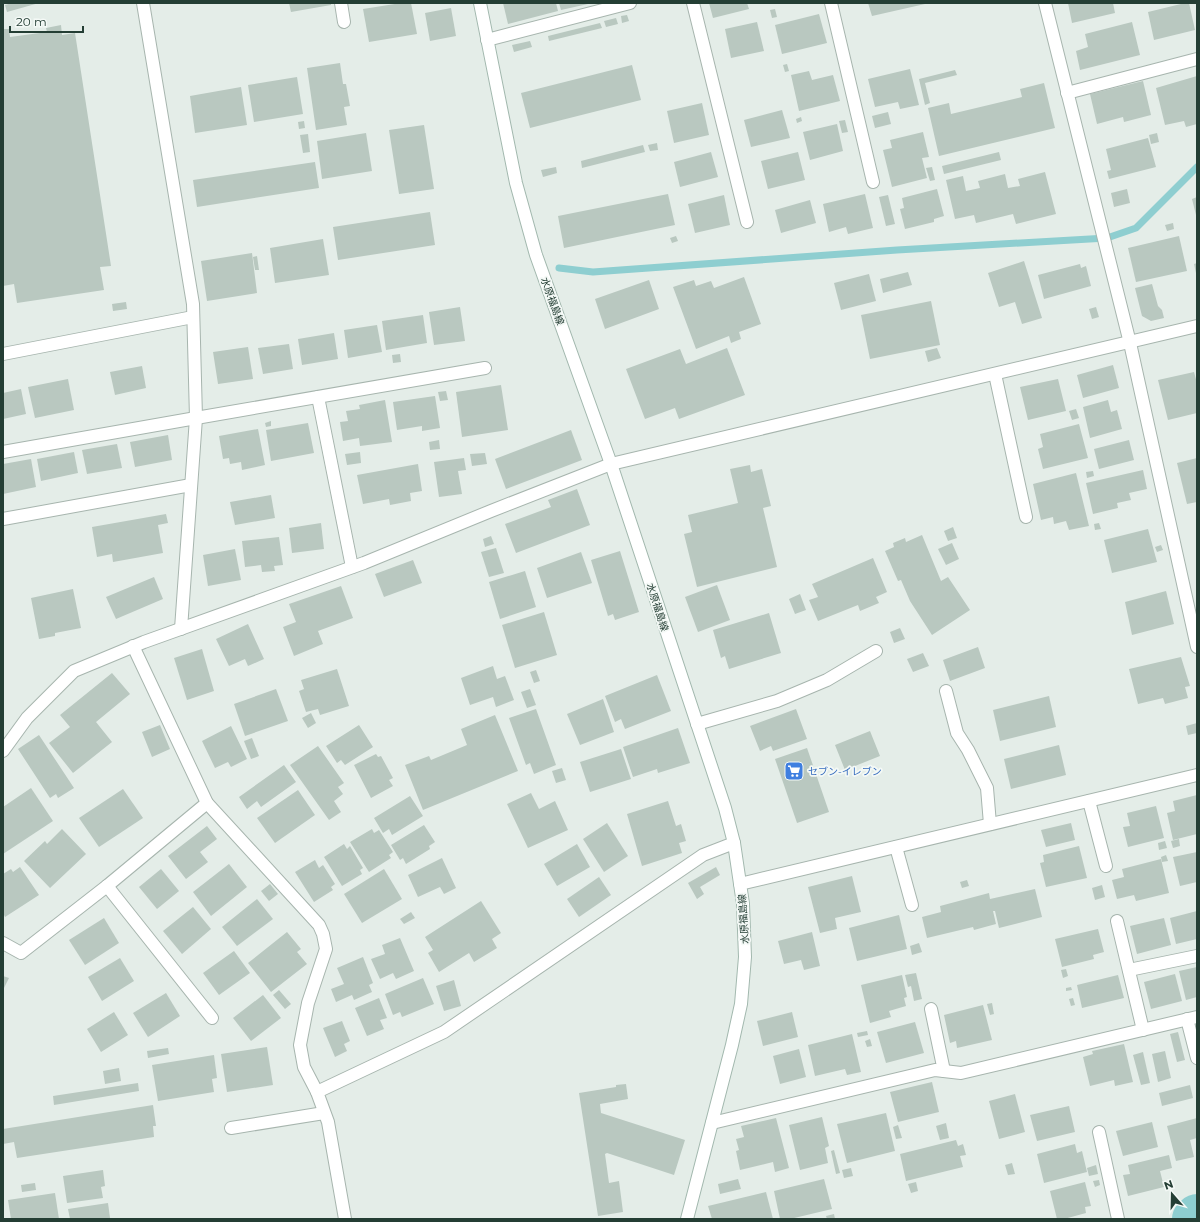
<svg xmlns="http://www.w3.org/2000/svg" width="1200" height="1222" font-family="Montserrat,'Noto Sans JP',sans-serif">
<rect width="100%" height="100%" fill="#e4ede8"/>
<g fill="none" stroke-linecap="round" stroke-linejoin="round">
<polyline stroke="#8eced0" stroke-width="7" points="559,268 593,272 897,250 1107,238 1136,228 1197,167"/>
<polyline stroke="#8eced0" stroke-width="44" points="1194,1219 1197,1216"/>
</g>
<g fill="#b9c8c0">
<polygon points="12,3 39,3 7,12 5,5"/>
<polygon points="289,3 331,3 331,5 291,12"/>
<polygon points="401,3 411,3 417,34 369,42 363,9"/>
<polygon points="503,3 556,3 558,11 508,24"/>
<polygon points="559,3 588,3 588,4 561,10"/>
<polygon points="709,3 747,3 749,9 713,18"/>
<polygon points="868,3 925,3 925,4 872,16"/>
<polygon points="1068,3 1113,3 1115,13 1072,23"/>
<polygon points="1185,3 1189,3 1195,30 1154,40 1148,12"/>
<polygon points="451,8 456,36 430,41 425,13"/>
<polygon points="775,9 777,17 772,18 770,10"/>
<polygon points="819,14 827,43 782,54 775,25"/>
<polygon points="627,15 629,21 622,23 621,16"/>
<polygon points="616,18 618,24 606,27 604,21"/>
<polygon points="757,22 764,51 731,58 725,29"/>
<polygon points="1132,22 1140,55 1080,70 1076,51 1088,47 1085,34"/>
<polygon points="600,23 602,28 549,41 548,36"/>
<polygon points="61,25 62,35 75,33 111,266 100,267 104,290 17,303 14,284 3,286 3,29 9,29 10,37 47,32 46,28"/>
<polygon points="530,41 532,47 514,52 512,45"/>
<polygon points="340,63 343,84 346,84 350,106 344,107 347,125 316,130 307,68"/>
<polygon points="787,64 789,71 785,72 783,65"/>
<polygon points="632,65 641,100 530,128 521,93"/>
<polygon points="910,69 919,105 900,109 898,102 875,107 868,79"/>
<polygon points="955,70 957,75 925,83 930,103 925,105 919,79"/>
<polygon points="809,71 812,80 833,75 840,101 799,111 791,75"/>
<polygon points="1197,76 1197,124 1186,127 1184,121 1165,125 1156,88"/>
<polygon points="297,77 303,114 254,122 248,85"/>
<polygon points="1143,81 1151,115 1124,122 1123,117 1097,124 1090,94"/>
<polygon points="1044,83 1055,128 939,156 928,108 949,103 951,114 1022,97 1020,89"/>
<polygon points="241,87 247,125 195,133 190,96"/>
<polygon points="702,103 709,135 674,143 667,111"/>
<polygon points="782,110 790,138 751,147 744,120"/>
<polygon points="888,112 891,124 875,128 872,116"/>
<polygon points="801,117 802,121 797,123 796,119"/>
<polygon points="845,120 848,132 842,133 839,121"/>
<polygon points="304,121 305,128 299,129 298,122"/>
<polygon points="837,124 843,151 810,160 803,132"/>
<polygon points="424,125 434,189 399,194 389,130"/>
<polygon points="923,132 929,157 922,158 927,178 892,187 883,150 892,148 890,140"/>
<polygon points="366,133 372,171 322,179 317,141"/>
<polygon points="1157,133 1159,142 1151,144 1149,135"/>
<polygon points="308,134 310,152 303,153 300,135"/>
<polygon points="1148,138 1156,167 1109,179 1107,171 1111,170 1106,149"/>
<polygon points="657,143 658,150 650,151 648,145"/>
<polygon points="643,145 645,152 582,168 581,161"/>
<polygon points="711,152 718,177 680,187 674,162"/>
<polygon points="798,152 805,180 768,189 761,161"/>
<polygon points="999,152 1001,160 944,174 942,166"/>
<polygon points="315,162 319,188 197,207 193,180"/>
<polygon points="556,167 557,173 543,177 541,170"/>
<polygon points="932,167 935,180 930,181 926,168"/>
<polygon points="1045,172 1056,214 1016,224 1013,214 976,223 974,215 955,219 946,180 963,176 966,191 980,188 978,181 1005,174 1008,188 1020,186 1018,179"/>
<polygon points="937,189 944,216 934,219 934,222 905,229 900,209 904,208 902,198"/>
<polygon points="1127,189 1130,203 1114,207 1111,193"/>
<polygon points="668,194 675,225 564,248 558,216"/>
<polygon points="865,194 873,228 848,234 846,227 829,232 823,204"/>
<polygon points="724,195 730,225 695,233 688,204"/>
<polygon points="888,195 895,224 886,226 879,197"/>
<polygon points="1197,197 1197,215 1196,215 1192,199"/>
<polygon points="810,200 816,223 781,233 775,210"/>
<polygon points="430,212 435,245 338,260 333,227"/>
<polygon points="1173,223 1174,229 1167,231 1165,225"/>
<polygon points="676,236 678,241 672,243 670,238"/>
<polygon points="1179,236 1187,271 1136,282 1128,248"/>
<polygon points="323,239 329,275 275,283 270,248"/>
<polygon points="252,253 257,293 207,301 201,261"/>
<polygon points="257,256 259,270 255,270 253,257"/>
<polygon points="1024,261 1042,318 1022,324 1015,302 999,307 988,273"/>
<polygon points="1197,263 1197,273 1196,273 1194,264"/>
<polygon points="1080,264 1081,268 1086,266 1091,286 1044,299 1038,275"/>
<polygon points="908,272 912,285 883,293 880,279"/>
<polygon points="869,274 876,301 841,310 834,283"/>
<polygon points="744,277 761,324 739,332 741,339 731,343 729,336 696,349 673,287 694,280 696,286 711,281 714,288"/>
<polygon points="649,280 659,309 605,329 595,299"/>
<polygon points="1152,284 1158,306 1162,310 1164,318 1151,321 1142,316 1135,288"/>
<polygon points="931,301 940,345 870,359 861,315"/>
<polygon points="126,302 127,309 113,311 112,304"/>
<polygon points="460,307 465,341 434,345 429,312"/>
<polygon points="1096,307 1099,317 1092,319 1089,309"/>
<polygon points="423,315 427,343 386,350 382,321"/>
<polygon points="377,325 382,352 348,358 344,330"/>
<polygon points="334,333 338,359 302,365 298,339"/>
<polygon points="289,344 293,369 263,374 258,348"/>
<polygon points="248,347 253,379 218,384 213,352"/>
<polygon points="727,348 745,395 679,419 675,408 645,419 626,369 680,349 686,364"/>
<polygon points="937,348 941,358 928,362 925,351"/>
<polygon points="400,354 401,362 393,363 392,355"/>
<polygon points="1113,365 1119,388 1083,398 1077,375"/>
<polygon points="142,366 146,388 115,395 110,372"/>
<polygon points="1194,372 1197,383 1197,413 1168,420 1158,380"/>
<polygon points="68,379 74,410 35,418 28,387"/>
<polygon points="1058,379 1066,411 1028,420 1020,387"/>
<polygon points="501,385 508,430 462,437 456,392"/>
<polygon points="21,389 26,414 3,419 3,393"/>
<polygon points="446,391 448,400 440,401 438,392"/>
<polygon points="435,396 440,428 422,431 422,426 397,430 393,402"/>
<polygon points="385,400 392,442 360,446 359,438 343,441 340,422 348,421 346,411 360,409 359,405"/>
<polygon points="1108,400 1111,412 1117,410 1122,429 1090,438 1083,407"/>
<polygon points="1076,409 1079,418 1072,420 1069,411"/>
<polygon points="271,421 271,426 266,427 265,423"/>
<polygon points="308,423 314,453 271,461 266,430"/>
<polygon points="1079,424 1088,458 1043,469 1038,449 1043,447 1040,434"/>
<polygon points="258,429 265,465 242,470 241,462 230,464 229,458 223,459 219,436"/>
<polygon points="571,430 582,460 506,489 495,459"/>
<polygon points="168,435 172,460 135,467 130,442"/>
<polygon points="439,440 440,449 430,450 429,442"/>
<polygon points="1129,440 1134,460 1099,469 1094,449"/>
<polygon points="117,444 122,468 87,474 82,450"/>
<polygon points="74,452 78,473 41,481 37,459"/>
<polygon points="360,452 361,463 347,465 345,454"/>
<polygon points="485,453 487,464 472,466 470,454"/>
<polygon points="464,458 466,470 458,471 462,494 439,497 434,462"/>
<polygon points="1197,458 1197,502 1187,504 1177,463"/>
<polygon points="31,459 36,487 3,494 3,464"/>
<polygon points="418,464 422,491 410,493 411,501 390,505 389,499 363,504 357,475"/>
<polygon points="750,465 751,472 762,469 771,506 763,508 777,567 697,587 684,534 692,532 688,515 738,503 730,469"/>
<polygon points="1143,470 1147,489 1129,493 1131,500 1117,503 1118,508 1093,514 1086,483"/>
<polygon points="1093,471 1094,476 1087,478 1086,472"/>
<polygon points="1076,473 1089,526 1069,530 1066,521 1054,524 1053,517 1041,520 1033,484"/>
<polygon points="577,489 590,525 516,553 505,524 551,507 548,500"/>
<polygon points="271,495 275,518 235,525 230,502"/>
<polygon points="166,514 168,523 158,525 163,553 113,562 112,554 97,557 92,527"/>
<polygon points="321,523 324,549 292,553 289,528"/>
<polygon points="1099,523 1101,529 1095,530 1094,524"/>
<polygon points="953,527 957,538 948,541 944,531"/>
<polygon points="1148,529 1157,562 1112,573 1104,540"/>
<polygon points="922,535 941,581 948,577 970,610 932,635 910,601 901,580 898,581 885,551 894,547 893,543 905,538 906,542"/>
<polygon points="491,536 494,544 485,547 483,539"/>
<polygon points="279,537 283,565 274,566 275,571 262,572 261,565 245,567 242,541"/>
<polygon points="952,543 959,559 946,565 938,549"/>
<polygon points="1161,545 1163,550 1157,552 1155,547"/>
<polygon points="496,548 504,573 489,577 481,552"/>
<polygon points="235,549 241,580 208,586 203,555"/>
<polygon points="620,551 639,612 615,620 613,614 608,616 591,560"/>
<polygon points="581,552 592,583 547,598 537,568"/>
<polygon points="873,558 887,592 876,597 879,603 860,611 858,605 818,621 809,600 818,597 812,584"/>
<polygon points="413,560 422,583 384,597 375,574"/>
<polygon points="525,571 536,607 500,619 489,582"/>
<polygon points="154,577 163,599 116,619 106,597"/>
<polygon points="717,585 730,620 698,632 685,597"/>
<polygon points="341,586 353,618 318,631 323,644 294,656 283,627 296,622 289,604"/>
<polygon points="73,589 81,628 55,633 55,636 39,639 31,598"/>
<polygon points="1166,591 1174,624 1132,635 1125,602"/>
<polygon points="800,594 806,610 795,614 789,599"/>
<polygon points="544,612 557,655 515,668 502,625"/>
<polygon points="769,613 781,653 729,669 725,656 721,658 713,630"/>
<polygon points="248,624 264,659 248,666 245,659 229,666 216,639"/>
<polygon points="900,628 905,639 894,643 890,632"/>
<polygon points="978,647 985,668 950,681 943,660"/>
<polygon points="202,649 214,691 187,700 174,658"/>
<polygon points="923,653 929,666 913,672 907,659"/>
<polygon points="1181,657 1190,686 1185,687 1188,698 1165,704 1163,698 1138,704 1129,669"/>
<polygon points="493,666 497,679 505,676 514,700 496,707 493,697 470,705 461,678"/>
<polygon points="337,669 349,706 320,715 318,709 306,712 299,691 304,689 301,680"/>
<polygon points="536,670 540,681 534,683 530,672"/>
<polygon points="112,673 130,694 96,722 112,742 73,773 49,743 70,727 60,715"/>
<polygon points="657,675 671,711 625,729 621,719 615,722 605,696"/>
<polygon points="276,689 288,721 245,736 234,704"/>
<polygon points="530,689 536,705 527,708 521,692"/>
<polygon points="1049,696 1056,727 1000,741 993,710"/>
<polygon points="603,699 614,732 580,745 567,714"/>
<polygon points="536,709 556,765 534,774 530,763 526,765 509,718"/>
<polygon points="796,709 807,739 773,751 771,746 760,751 750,726"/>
<polygon points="311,713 316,723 308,728 302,718"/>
<polygon points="495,715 518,771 423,810 405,765 429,756 431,760 467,745 461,729"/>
<polygon points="1197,723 1197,733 1188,735 1186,726"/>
<polygon points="160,725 170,749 152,757 142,732"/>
<polygon points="359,725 373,747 345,765 341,760 337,763 326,746"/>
<polygon points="231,726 247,759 231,767 228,762 215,768 202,741"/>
<polygon points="678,728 690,763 658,773 657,769 633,777 623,747"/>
<polygon points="870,731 880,756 845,770 835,745"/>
<polygon points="39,735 74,788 58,798 56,794 50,798 18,749"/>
<polygon points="252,738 259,756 251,759 244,741"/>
<polygon points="1059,745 1066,775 1011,789 1004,759"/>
<polygon points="318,746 344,783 338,787 343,794 334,801 341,812 329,820 290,765"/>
<polygon points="807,748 829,812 797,823 775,759"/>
<polygon points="621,749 631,779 590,792 580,762"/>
<polygon points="376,754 378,757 381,756 393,778 389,780 393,786 371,798 354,765"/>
<polygon points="284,765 296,782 261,807 257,801 247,809 239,797"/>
<polygon points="562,768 566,780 556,783 552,771"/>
<polygon points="31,788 53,821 3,854 3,807"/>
<polygon points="123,789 143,818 99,847 79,818"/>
<polygon points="298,790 315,815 275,843 257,818"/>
<polygon points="531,793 539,809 555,801 568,830 528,848 507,804"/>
<polygon points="1197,795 1197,834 1173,840 1167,813 1175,811 1173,801"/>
<polygon points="410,796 423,816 392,835 389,829 383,833 374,818"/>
<polygon points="668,801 676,826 681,824 686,841 679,843 682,853 642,866 627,814"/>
<polygon points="1156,806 1164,838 1128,847 1123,827 1130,826 1127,813"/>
<polygon points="607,823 628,856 604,872 583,839"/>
<polygon points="1071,823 1075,840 1046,847 1041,830"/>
<polygon points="424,825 435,842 429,846 430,849 406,864 403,858 400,860 391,845"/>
<polygon points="207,826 217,839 200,852 208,862 186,879 168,856"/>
<polygon points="62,829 86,854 50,888 24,861 45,841 47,844"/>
<polygon points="372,829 374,833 379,830 393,852 389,855 391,858 369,872 350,842"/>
<polygon points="1179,839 1180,846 1173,848 1171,841"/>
<polygon points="1165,841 1167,848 1159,850 1158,843"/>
<polygon points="344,844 347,849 350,846 363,868 360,870 362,874 342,886 324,857"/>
<polygon points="577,844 590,867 557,886 544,864"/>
<polygon points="1079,846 1087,878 1046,887 1040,863 1044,862 1043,855"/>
<polygon points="1197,852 1197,882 1180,886 1173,857"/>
<polygon points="1166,855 1168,861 1162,862 1161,857"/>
<polygon points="442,858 456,888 444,894 440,887 418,897 408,875"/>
<polygon points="1161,859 1169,893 1136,901 1134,895 1117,899 1112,880 1124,877 1122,869"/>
<polygon points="315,860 319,868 323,865 335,884 331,887 333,890 314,902 295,872"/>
<polygon points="229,864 247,887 211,916 193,892"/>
<polygon points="20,867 39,895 5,917 3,913 3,874 11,869 13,872"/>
<polygon points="716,867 720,875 700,887 704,894 697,899 688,883"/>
<polygon points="161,869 179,891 157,909 139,887"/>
<polygon points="384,869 402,899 362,923 344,894"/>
<polygon points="852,876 861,912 835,918 837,929 820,933 808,887"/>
<polygon points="599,877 611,895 579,917 567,899"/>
<polygon points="967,880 969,886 962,888 960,882"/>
<polygon points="270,884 278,894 269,901 261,891"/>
<polygon points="1102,885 1105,897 1095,900 1092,888"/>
<polygon points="1035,889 1042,917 999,928 995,911 993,911 996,924 974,930 973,927 927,938 922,917 941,912 940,906 989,893 990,899"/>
<polygon points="257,899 273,919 237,946 222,927"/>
<polygon points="481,901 501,933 492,939 497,948 474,962 469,953 439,972 428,953 433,950 425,937"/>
<polygon points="193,907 211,929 182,954 163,931"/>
<polygon points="1197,911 1197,939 1176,944 1170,918"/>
<polygon points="411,912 415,918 404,924 400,919"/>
<polygon points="899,915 907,949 857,961 849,928"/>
<polygon points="104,918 119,943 85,965 69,940"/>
<polygon points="1164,918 1171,945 1137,954 1130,926"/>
<polygon points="1098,929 1104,952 1093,955 1094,959 1062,967 1055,939"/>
<polygon points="287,932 301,949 297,952 307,964 271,992 248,963"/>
<polygon points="812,932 820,966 804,970 801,960 784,964 778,941"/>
<polygon points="400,938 414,971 396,979 393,973 380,979 371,959 385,954 382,945"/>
<polygon points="919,943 922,952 912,955 910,946"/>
<polygon points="234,951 250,973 219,995 203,973"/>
<polygon points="363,957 373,983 369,985 372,992 354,1000 352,995 336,1002 331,989 344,984 337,968"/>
<polygon points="120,958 134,981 102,1001 88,977"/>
<polygon points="1197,967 1197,997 1186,1000 1179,971"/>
<polygon points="1066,969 1068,976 1063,978 1061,970"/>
<polygon points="916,973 922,999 914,1001 911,986 908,987 905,975"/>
<polygon points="1175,974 1182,1001 1151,1009 1144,982"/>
<polygon points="902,975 907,997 904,998 906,1006 889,1011 891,1017 870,1023 861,985"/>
<polygon points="1118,975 1124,998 1082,1008 1077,985"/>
<polygon points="3,976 9,978 3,990"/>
<polygon points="423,978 434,1004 402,1017 400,1012 393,1015 385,994"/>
<polygon points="454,980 461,1006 444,1011 436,986"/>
<polygon points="1071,987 1072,990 1066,991 1066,988"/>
<polygon points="279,990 291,1004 285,1009 273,995"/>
<polygon points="166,993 180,1016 148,1037 133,1013"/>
<polygon points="263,995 281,1018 251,1041 233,1018"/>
<polygon points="379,998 387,1018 380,1020 384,1029 367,1036 355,1008"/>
<polygon points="1073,998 1075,1005 1071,1006 1069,999"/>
<polygon points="992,1003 994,1014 990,1015 987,1004"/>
<polygon points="983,1005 992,1040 957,1048 956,1041 950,1043 944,1015"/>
<polygon points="114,1012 128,1035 101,1052 87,1029"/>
<polygon points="792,1012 798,1037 763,1046 757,1021"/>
<polygon points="342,1021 350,1041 344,1044 347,1051 335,1057 323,1028"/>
<polygon points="915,1022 924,1053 886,1063 877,1032"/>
<polygon points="867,1031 868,1035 858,1037 857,1033"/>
<polygon points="1178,1032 1185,1060 1177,1062 1170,1034"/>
<polygon points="852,1034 861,1072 847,1075 845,1069 815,1076 808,1045"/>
<polygon points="870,1039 872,1046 867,1047 865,1041"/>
<polygon points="1124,1044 1133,1082 1115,1086 1114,1080 1090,1086 1083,1057 1093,1054 1092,1051"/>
<polygon points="267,1047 273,1085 227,1092 221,1054"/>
<polygon points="168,1048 169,1054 148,1058 147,1051"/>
<polygon points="799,1049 806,1077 780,1084 773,1056"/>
<polygon points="1165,1051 1171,1078 1158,1082 1152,1054"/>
<polygon points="1143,1052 1150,1083 1141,1085 1133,1055"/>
<polygon points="214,1055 217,1078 212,1079 214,1092 158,1101 152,1065"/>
<polygon points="119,1068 121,1081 105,1084 103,1071"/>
<polygon points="932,1082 939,1112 898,1122 890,1092"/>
<polygon points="138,1083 139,1091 54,1105 53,1096"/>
<polygon points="626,1084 628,1099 600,1104 601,1113 685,1140 674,1175 607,1153 605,1154 609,1183 619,1181 623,1212 598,1216 579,1093 616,1087 616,1085"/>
<polygon points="1190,1085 1193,1098 1162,1106 1159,1093"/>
<polygon points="1015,1094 1025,1132 999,1139 989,1101"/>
<polygon points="153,1105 156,1126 153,1126 154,1137 17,1158 14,1142 3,1144 3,1129"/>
<polygon points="1069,1106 1075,1132 1037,1141 1030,1115"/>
<polygon points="886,1113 895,1151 847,1163 837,1124"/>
<polygon points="822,1117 829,1146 825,1148 828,1163 800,1170 789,1125"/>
<polygon points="776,1118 789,1168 775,1172 773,1162 740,1170 736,1151 739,1150 736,1139 744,1137 741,1126"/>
<polygon points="1197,1118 1197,1138 1190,1140 1194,1157 1176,1161 1167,1126"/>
<polygon points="1152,1122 1158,1147 1123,1156 1116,1131"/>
<polygon points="946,1123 949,1138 940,1140 936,1126"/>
<polygon points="898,1125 902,1138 896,1139 893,1127"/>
<polygon points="956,1140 958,1146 963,1144 966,1155 960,1156 963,1167 906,1181 900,1154"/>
<polygon points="1075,1144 1077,1153 1082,1151 1087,1172 1044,1183 1037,1154"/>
<polygon points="834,1150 840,1173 836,1174 831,1151"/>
<polygon points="1169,1155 1172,1168 1160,1171 1164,1187 1128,1196 1123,1175 1130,1174 1128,1165"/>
<polygon points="1012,1163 1015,1174 1008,1175 1005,1165"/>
<polygon points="1096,1165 1098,1174 1089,1176 1087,1168"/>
<polygon points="851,1168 853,1176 844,1178 842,1170"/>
<polygon points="103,1170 105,1186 101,1187 103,1198 67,1203 63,1176"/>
<polygon points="738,1179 741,1189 720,1194 718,1184"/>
<polygon points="824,1179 832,1209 790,1219 780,1219 774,1191"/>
<polygon points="1099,1180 1100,1185 1095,1187 1093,1181"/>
<polygon points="916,1182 918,1191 911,1193 908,1184"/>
<polygon points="1085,1182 1091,1206 1085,1207 1086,1213 1064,1219 1057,1219 1050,1191"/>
<polygon points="35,1183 36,1190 22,1192 21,1185"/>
<polygon points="766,1192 773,1219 712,1219 708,1206"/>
<polygon points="55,1193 59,1219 11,1219 8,1200"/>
<polygon points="108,1203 110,1218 107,1219 70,1219 68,1209"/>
<polygon points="834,1214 835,1219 827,1219 826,1216"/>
</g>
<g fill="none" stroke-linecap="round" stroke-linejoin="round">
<g stroke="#a7b5ae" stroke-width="14">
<g id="lane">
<polyline points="946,691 957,733 968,750 987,788 990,824"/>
<polyline points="697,724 777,701 827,680 876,651"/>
</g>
</g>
<g stroke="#a7b5ae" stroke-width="14">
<g id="street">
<polyline points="143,3 193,304 196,418 181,629"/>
<polyline points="341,3 344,22"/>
<polyline points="693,3 747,222"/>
<polyline points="831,3 873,182"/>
<polyline points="1045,3 1130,343 1197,647"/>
<polyline points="487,40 630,3"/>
<polyline points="1067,93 1197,59"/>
<polyline points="3,354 193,317"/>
<polyline points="995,374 1026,517"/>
<polyline points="318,397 352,567"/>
<polyline points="3,452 196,418 485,368"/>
<polyline points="3,519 191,485"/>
<polyline points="133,646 207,803 319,925 323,934 326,949 308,1003 300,1045 304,1067 317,1092"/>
<polyline points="3,751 27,718 74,671 144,642 364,563 491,511 611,464 1197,326"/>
<polyline points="1089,801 1106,866"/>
<polyline points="896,847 912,905"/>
<polyline points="740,884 1197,775"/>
<polyline points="107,886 212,1018"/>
<polyline points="1117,921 1143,1030"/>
<polyline points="3,943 21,953 107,886 207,803"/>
<polyline points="1129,970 1197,956"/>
<polyline points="931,1009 944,1071"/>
<polyline points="1187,1019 1197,1058"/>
<polyline points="712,1123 935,1070 961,1073 1197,1017"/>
<polyline points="231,1128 324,1113"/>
<polyline points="1099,1132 1118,1219"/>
<polyline points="345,1219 328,1122 317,1092 444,1032 703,855 734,843"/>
</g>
</g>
<g stroke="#a2b8ae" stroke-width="14">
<polyline id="secondary" points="480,3 516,183 536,255 611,464 725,808 734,843 743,904 745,957 741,1004 732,1045 687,1219"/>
</g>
<use href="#lane" stroke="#fff" stroke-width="12"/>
<use href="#street" stroke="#fff" stroke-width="12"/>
<use href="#secondary" stroke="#fff" stroke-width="12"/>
</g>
<defs>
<g id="supermarket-square" transform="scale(1)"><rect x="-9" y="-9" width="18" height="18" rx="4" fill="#3f7fe0" stroke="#f4f9f6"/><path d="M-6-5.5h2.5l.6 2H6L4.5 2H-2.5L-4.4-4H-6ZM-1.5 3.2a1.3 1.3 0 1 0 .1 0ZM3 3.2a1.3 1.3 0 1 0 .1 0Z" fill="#fff"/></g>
</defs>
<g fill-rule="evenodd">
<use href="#supermarket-square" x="794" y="771"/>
</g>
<g text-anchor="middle" stroke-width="3.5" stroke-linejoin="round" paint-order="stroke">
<g font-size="10" fill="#243e34" stroke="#f4f9f6">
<text transform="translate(553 301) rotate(70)" y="4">水原福島線</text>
<text transform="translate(658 607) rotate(72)" y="4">水原福島線</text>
<text transform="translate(743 919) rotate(-94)" y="4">水原福島線</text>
</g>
<g font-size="10" fill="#366cbe" stroke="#f4f9f6" text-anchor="start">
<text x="808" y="775">セブン-イレブン</text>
</g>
</g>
<rect width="1200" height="1222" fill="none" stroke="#243e34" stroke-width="8"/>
<g transform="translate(1172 1194) rotate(340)" stroke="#f4f9f6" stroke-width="3" paint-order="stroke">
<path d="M0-3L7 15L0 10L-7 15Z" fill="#243e34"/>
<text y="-6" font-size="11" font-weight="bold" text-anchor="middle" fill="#243e34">N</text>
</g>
<path d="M10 26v6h73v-6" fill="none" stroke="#243e34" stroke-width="2"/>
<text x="16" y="26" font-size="12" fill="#243e34" stroke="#f4f9f6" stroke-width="3" paint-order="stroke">20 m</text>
</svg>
